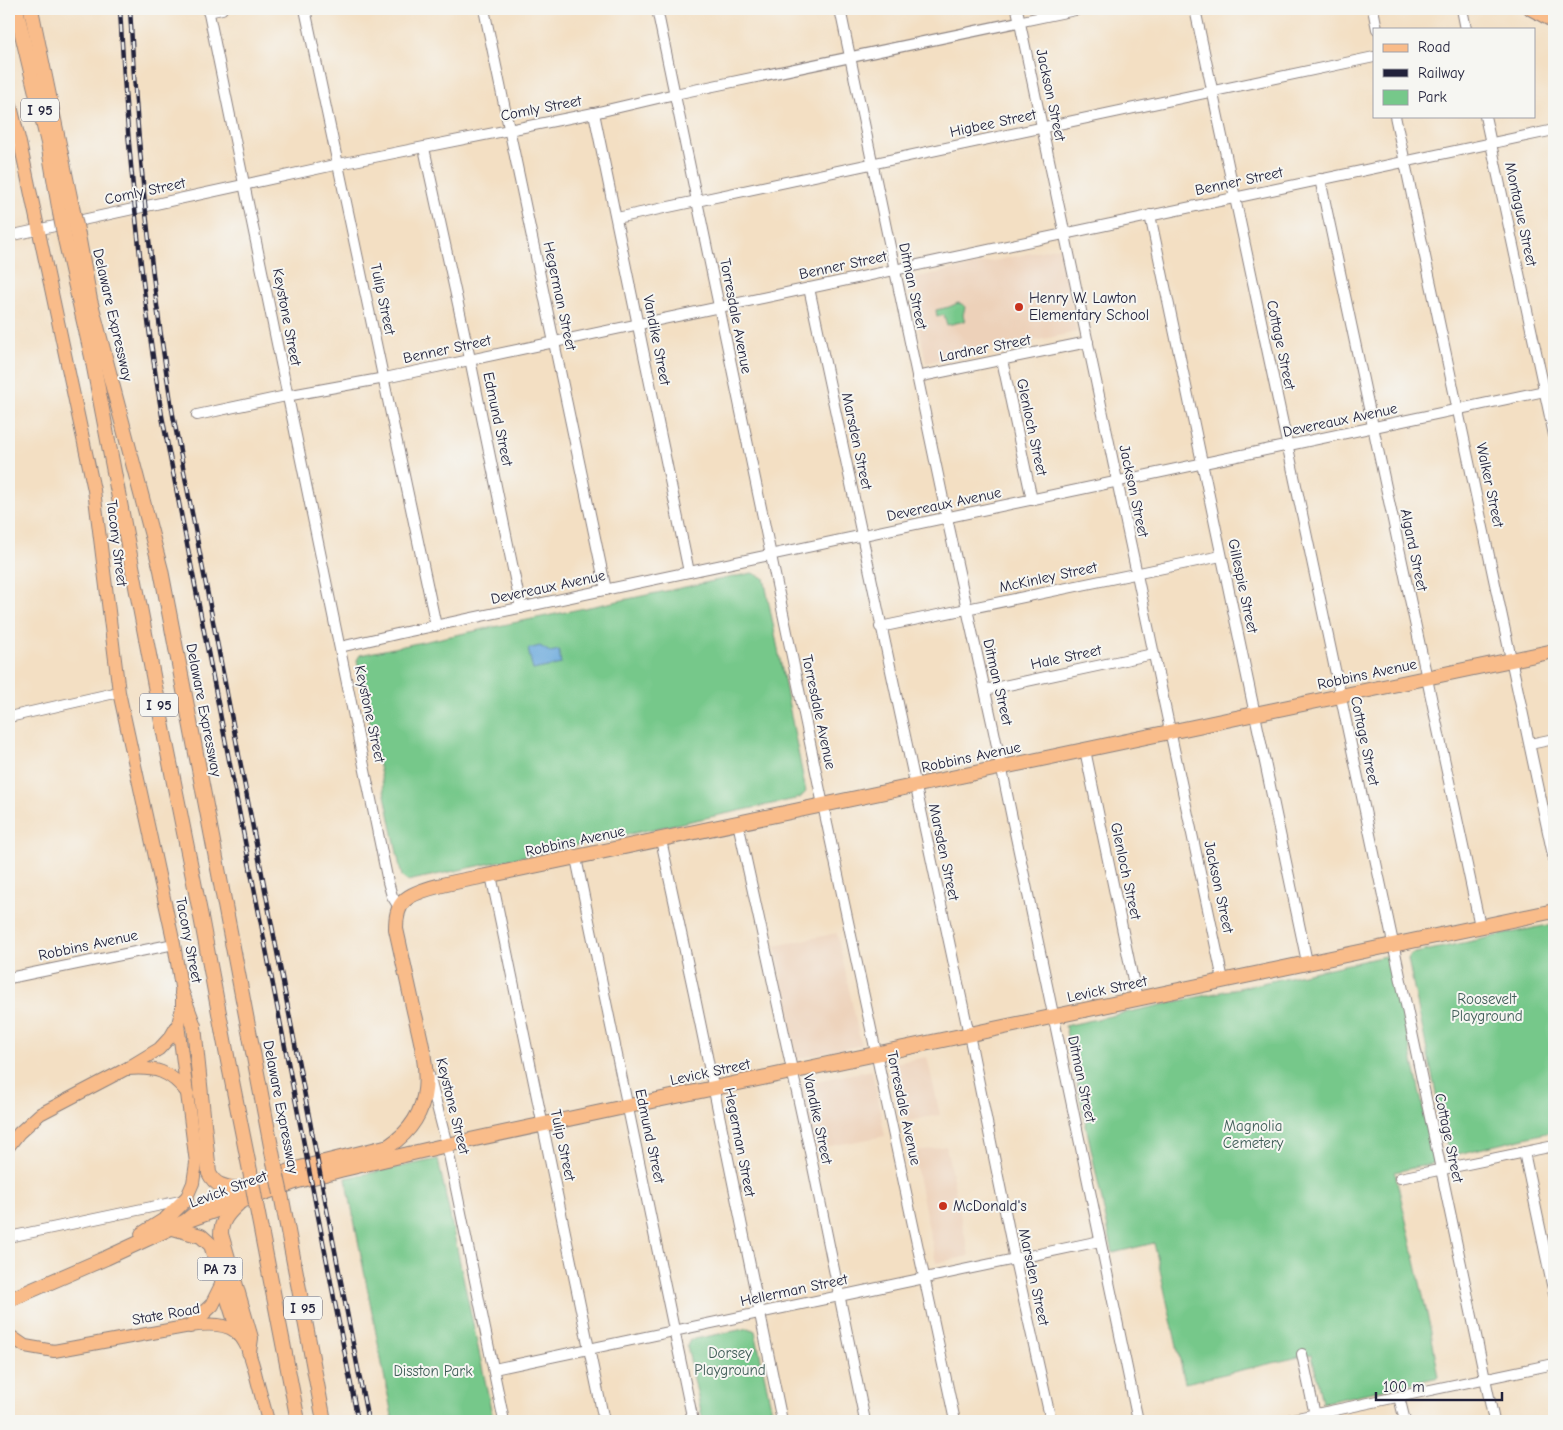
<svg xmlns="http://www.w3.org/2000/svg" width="1563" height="1430" font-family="'Comic Neue',sans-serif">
<rect width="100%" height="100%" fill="#f6f6f2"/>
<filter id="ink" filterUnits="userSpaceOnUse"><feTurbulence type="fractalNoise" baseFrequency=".02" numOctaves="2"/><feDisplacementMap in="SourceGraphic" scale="10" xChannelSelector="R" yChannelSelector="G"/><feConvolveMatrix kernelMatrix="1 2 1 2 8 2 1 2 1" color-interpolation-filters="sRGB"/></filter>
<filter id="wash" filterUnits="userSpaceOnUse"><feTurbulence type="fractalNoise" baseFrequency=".0096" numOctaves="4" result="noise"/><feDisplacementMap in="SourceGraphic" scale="20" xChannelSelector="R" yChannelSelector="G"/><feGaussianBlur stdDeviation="1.12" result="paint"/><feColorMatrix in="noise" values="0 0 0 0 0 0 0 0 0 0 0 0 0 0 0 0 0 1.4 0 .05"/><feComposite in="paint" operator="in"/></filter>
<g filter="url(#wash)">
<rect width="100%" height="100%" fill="#f3dfc3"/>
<g fill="#edd1b9">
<polygon points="1059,247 1077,332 926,363 909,279"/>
<polygon points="837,933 861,1045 797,1059 775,946"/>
<polygon points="927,1057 940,1115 908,1121 894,1063"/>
<polygon points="872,1070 885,1136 813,1149 801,1084"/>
<polygon points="946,1146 969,1256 936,1263 913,1152"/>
<polygon points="248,1413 250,1421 203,1421"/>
</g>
<g fill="#76c88a" stroke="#4c7562">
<polygon points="958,303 962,304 965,307 963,315 965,321 947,325 944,315 937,317 936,310 949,307"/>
<polygon points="752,573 764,578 806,792 800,798 407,881 402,877 357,660 360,655"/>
<polygon points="1553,924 1554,1131 1454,1155 1448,1151 1408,959 1411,954"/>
<polygon points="1390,955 1435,1163 1395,1172 1430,1327 1439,1377 1322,1403 1312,1354 1185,1383 1154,1243 1113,1253 1065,1026"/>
<polygon points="438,1159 489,1399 493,1421 393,1421 346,1178"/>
<polygon points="749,1328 755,1331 774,1421 703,1421 687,1346 690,1340"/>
</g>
<polygon fill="#69a8dc" stroke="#46658c" points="540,646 550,652 559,650 561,664 533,670 528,649"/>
</g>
<g filter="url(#ink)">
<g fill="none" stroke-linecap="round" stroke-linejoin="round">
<g stroke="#8a807f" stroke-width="12">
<g id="minor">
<polyline points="208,9 388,882 392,896 399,907"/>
<polyline points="305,9 436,626"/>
<polyline points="484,9 606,590"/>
<polyline points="657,9 823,805 955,1421"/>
<polyline points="840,9 947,518 993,727 1138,1421"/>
<polyline points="1017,9 1223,980"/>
<path d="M1195,9c100,470 200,941 299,1412"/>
<polyline points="1373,9 1377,29"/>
<polyline points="1462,9 1466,29"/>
<polyline points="208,12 222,9"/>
<polyline points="594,113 689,572"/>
<polyline points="1395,116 1554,860"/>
<polyline points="1485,116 1554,435"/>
<polyline points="9,145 20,143"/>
<polyline points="424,148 470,359 521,608"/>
<polyline points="1320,179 1480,926"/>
<polyline points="1150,215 1307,962"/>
<polyline points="617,218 1374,57"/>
<polyline points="9,236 339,164 594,113 675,94 1080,9"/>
<polyline points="809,288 971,1044 1015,1260 1051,1421"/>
<polyline points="1002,360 1032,500"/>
<polyline points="917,377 1088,342"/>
<polyline points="197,415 286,396 385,378 1554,130"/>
<polyline points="880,627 1221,556"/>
<polyline points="340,647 401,633 1554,389"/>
<polyline points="985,690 1153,654"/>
<polyline points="9,717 119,692"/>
<polyline points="1530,744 1554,739"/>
<polyline points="1085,750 1137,999"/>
<polyline points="738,823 810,1152 865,1421"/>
<polyline points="661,840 694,993 782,1421"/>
<polyline points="576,858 693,1421"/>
<polyline points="491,875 604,1421"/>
<polyline points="9,978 174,944"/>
<polyline points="429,1075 447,1145 504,1421"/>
<polyline points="1524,1152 1554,1294"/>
<polyline points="1400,1178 1554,1146"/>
<polyline points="9,1237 185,1200"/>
<polyline points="1302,1354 1316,1420"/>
<polyline points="494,1369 1100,1241"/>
<polyline points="1399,1397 1405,1421"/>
<polyline points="1283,1421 1554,1364"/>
</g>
</g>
<g stroke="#8a807f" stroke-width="14">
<g id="major">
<polyline points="1530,9 1554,22"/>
<polyline points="9,98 20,143 94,490 119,692 174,944 182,993 182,1008 178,1024 171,1036 159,1049 126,1069 40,1114 19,1133 9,1146"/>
<polyline points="178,1024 196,1163 193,1183 186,1199"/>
<path d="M127,1069c28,-2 43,1 61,25"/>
<path d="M9,1335l16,11 29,5 136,-25c45,-6 54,5 65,46 4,17 9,33 13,49"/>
</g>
</g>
<g stroke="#8a807f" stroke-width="16">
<g id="highway">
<polyline points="16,9 48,143 60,213"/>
<polyline points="31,9 72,207"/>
<polyline points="78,235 90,300 161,570 274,1162"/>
<polyline points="65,239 92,357 165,738 201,917 228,1061 250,1171"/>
<path d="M182,993l12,33 15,147c6,13 16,14 29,16"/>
<polyline points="281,1194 324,1421"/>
<path d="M238,1204c-10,9 -17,17 -17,30l30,104 -2,14"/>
<polyline points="256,1204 298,1421"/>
<path d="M186,1221l18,-15 34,-17 58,-20 93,-23c52,-35 37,-84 25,-135 -6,-28 -12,-55 -18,-82 0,-11 1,-22 9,-29 13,-13 66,-21 86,-25l1063,-224"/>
<polyline points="173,1228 201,1236 211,1245 239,1334"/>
<polyline points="142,1234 166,1219 186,1199"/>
<polyline points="9,1300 106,1258 186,1221 298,1181 340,1170 447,1145 629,1106 1554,911"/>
<polyline points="190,1326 212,1305 224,1281"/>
</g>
</g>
<use href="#minor" stroke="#fff" stroke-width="10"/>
<use href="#major" stroke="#f9bc8a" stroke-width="12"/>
<use href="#highway" stroke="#f9bc8a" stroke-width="14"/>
<g stroke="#22223b" stroke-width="4.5">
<g id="rail">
<path d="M120,9c7,136 20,272 42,407l196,1005"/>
<path d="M130,9c7,136 21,271 43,406l195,1006"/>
</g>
</g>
<use href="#rail" stroke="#f6f6f2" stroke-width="2.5" stroke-dasharray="8" stroke-linecap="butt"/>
<g stroke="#8a807f" stroke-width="16" stroke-linecap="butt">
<g id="highway-bridge">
<polyline points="72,207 78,235"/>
<polyline points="60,213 65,239"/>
<polyline points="274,1162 281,1194"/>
<polyline points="250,1171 256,1204"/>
</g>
</g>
<use href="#highway-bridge" stroke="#f9bc8a" stroke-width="14"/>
</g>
</g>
<g fill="#c8321e" stroke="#f6f6f2" stroke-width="2">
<circle cx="1019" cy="307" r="5"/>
<circle cx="943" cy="1206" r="5"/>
</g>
<g text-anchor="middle" stroke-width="4" stroke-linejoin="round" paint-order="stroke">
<g fill="#f6f6f2" stroke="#626272" stroke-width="1">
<rect x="21" y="98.5" width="38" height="23" rx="4"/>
<rect x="140" y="693.5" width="38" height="23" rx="4"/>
<rect x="197.5" y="1257.5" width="45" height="23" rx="4"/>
<rect x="284" y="1296.5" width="38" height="23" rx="4"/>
</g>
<g font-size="14" font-weight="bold" fill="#22223b">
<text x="40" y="115">I 95</text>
<text x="159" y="710">I 95</text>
<text x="220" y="1274">PA 73</text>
<text x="303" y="1313">I 95</text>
</g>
<g font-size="15" fill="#22223b" stroke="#f6f6f2">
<text transform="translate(1051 95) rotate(78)" y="5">Jackson Street</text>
<text transform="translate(541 108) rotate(-11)" y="5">Comly Street</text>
<text transform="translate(993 123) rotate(-12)" y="5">Higbee Street</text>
<text transform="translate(1239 181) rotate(-12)" y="5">Benner Street</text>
<text transform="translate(145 191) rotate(-12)" y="5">Comly Street</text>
<text transform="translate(1521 214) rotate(78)" y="5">Montague Street</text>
<text transform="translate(843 265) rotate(-12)" y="5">Benner Street</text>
<text transform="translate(913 286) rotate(78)" y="5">Ditman Street</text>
<text transform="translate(560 296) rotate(78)" y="5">Hegerman Street</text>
<text transform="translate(383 299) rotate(78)" y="5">Tulip Street</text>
<text transform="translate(113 315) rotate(77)" y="5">Delaware Expressway</text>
<text transform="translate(736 316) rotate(79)" y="5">Torresdale Avenue</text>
<text transform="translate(287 317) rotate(79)" y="5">Keystone Street</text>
<text transform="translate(657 340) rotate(79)" y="5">Vandike Street</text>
<text transform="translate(1281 345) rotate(78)" y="5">Cottage Street</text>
<text transform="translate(985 348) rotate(-11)" y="5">Lardner Street</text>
<text transform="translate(447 349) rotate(-12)" y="5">Benner Street</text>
<text transform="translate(498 419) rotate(78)" y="5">Edmund Street</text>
<text transform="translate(1340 420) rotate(-12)" y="5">Devereaux Avenue</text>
<text transform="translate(1032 427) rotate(78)" y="5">Glenloch Street</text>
<text transform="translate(857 441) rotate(78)" y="5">Marsden Street</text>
<text transform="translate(1490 485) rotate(78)" y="5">Walker Street</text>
<text transform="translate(1134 491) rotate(78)" y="5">Jackson Street</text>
<text transform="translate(944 504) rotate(-12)" y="5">Devereaux Avenue</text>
<text transform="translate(117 543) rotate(83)" y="5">Tacony Street</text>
<text transform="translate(1414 550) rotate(78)" y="5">Algard Street</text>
<text transform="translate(1048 577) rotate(-12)" y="5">McKinley Street</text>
<text transform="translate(1243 586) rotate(78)" y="5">Gillespie Street</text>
<text transform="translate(548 587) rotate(-12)" y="5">Devereaux Avenue</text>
<text transform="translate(1066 657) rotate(-12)" y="5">Hale Street</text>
<text transform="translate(1367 674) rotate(-12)" y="5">Robbins Avenue</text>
<text transform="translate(998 682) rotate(77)" y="5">Ditman Street</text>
<text transform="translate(204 710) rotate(79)" y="5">Delaware Expressway</text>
<text transform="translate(819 712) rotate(78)" y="5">Torresdale Avenue</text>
<text transform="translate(370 714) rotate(78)" y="5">Keystone Street</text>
<text transform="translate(1365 741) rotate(78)" y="5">Cottage Street</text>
<text transform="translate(971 757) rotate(-12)" y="5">Robbins Avenue</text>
<text transform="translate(575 841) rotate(-12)" y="5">Robbins Avenue</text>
<text transform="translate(944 852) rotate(78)" y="5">Marsden Street</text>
<text transform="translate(1126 871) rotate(78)" y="5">Glenloch Street</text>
<text transform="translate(1219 887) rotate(78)" y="5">Jackson Street</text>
<text transform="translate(189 940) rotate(79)" y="5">Tacony Street</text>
<text transform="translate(88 945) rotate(-12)" y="5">Robbins Avenue</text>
<text transform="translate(1107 989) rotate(-12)" y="5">Levick Street</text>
<text transform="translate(710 1072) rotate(-12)" y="5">Levick Street</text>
<text transform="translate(1082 1079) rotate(78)" y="5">Ditman Street</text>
<text transform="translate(453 1106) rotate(76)" y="5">Keystone Street</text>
<text transform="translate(281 1107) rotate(79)" y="5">Delaware Expressway</text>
<text transform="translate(904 1108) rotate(78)" y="5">Torresdale Avenue</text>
<text transform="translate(818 1119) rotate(78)" y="5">Vandike Street</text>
<text transform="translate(650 1136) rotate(78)" y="5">Edmund Street</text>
<text transform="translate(1449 1138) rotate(78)" y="5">Cottage Street</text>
<text transform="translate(740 1142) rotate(79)" y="5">Hegerman Street</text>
<text transform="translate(563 1145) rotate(78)" y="5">Tulip Street</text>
<text transform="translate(228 1189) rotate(-20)" y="5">Levick Street</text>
<text transform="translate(1034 1277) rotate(78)" y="5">Marsden Street</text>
<text transform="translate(794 1290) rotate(-12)" y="5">Hellerman Street</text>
<text transform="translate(166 1314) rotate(-10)" y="5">State Road</text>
</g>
<g font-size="15" fill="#22223b" stroke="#f6f6f2" text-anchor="start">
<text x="1029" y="303">Henry W. Lawton<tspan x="1029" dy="17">Elementary School</tspan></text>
<text x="953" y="1211">McDonald's</text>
</g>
<g font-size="15" fill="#3f5c57" stroke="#f6f6f2">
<text x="1487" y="1004">Roosevelt<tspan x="1487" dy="17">Playground</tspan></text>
<text x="1253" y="1131">Magnolia<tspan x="1253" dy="17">Cemetery</tspan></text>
<text x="730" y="1358">Dorsey<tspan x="730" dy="17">Playground</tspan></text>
<text x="433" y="1376">Disston Park</text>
</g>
</g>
<rect width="1563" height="1430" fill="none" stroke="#f6f6f2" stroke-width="30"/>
<rect x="1373" y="28" width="162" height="90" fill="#f6f6f2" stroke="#a1a1a9"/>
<rect x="1383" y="44" width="25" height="8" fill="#f9bc8a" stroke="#a1a1a9"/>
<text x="1418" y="52" font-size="15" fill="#22223b">Road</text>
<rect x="1383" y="69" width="25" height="8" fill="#22223b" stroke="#a1a1a9"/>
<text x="1418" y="78" font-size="15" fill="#22223b">Railway</text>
<rect x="1383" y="90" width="25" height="15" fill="#76c88a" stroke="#a1a1a9"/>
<text x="1418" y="102" font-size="15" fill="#22223b">Park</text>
<path d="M1376 1392v8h126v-8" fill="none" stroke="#22223b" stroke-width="2.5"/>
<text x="1383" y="1392" font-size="15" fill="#22223b" stroke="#f6f6f2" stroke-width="4" paint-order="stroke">100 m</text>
</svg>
